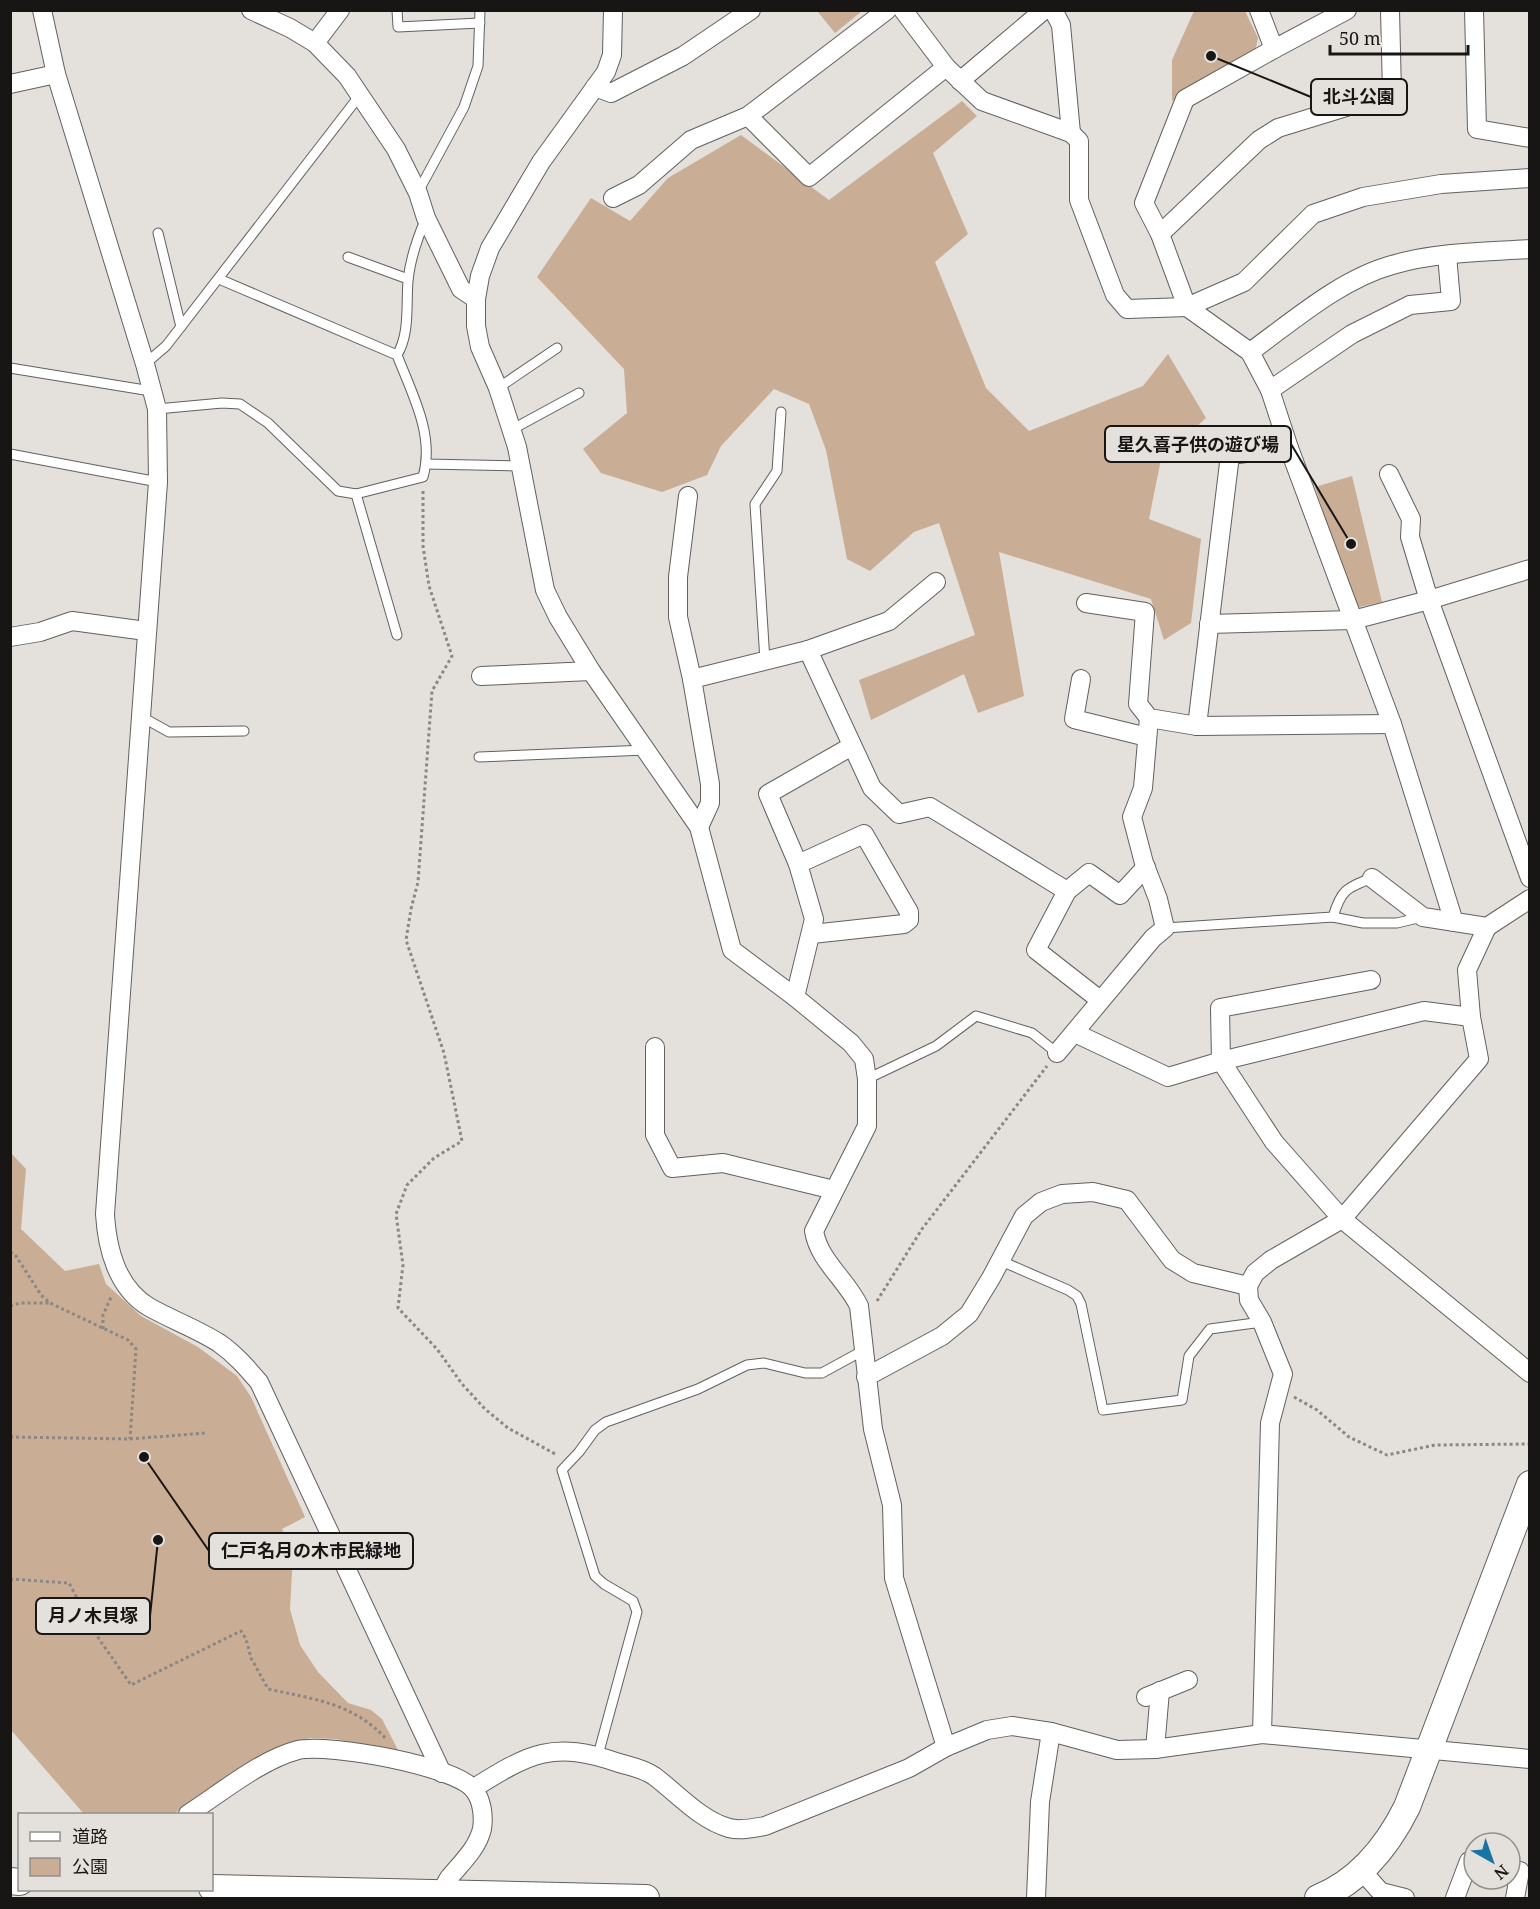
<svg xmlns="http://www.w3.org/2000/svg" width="1540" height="1909" font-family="'Noto Serif','Noto Sans JP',serif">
<rect width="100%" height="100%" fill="#e4e0dc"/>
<g fill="#caad95">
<polygon points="820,10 862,10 862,11 835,33 818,12"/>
<polygon points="1194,11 1245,11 1258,38 1255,52 1172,101 1172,60"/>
<polygon points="962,101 977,116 933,153 968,234 935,262 986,388 1029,431 1143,386 1168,354 1206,418 1161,459 1149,519 1201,539 1191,623 1164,640 1151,599 999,552 1024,696 978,713 964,674 871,720 859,680 975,635 939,523 914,532 870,571 847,559 826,450 809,404 774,389 721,446 707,475 662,492 601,473 583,449 627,413 624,369 537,277 591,198 630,221 668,178 741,135 829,200"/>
<polygon points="1352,476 1382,602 1355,608 1315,487"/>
<polygon points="10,1152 26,1169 21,1229 65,1271 99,1264 106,1284 141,1316 198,1347 237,1376 251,1397 305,1517 282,1529 293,1554 290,1609 300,1645 318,1672 348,1703 371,1710 382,1719 399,1752 377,1749 336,1739 310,1738 283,1746 173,1814 84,1814 11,1730"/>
</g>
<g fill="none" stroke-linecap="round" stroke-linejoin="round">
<g stroke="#63605d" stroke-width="11">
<g id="lane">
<polyline points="397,10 398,27 480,23"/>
<polyline points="418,192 464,107 478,66 480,10"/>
<polyline points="158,233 181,327"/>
<polyline points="348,257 408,279"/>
<path d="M397,355c13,-21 9,-50 11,-74 2,-22 9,-42 18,-63"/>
<polyline points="145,364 166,346 360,95"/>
<polyline points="10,368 151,391"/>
<polyline points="498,388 557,348"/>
<path d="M157,409l65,-6 18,1 28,19 70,68 18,3 67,-17c12,-42 -11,-83 -26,-122l-178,-76"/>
<polyline points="511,430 579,393"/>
<polyline points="10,454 158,482"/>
<polyline points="426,464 521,466"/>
<polyline points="356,494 397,635"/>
<polyline points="765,661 755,504 777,471 781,412"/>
<polyline points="142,717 169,732 244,731"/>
<polyline points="479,757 646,750"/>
<path d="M1333,917c8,-27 13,-29 39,-39"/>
<polyline points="1165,928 1333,917 1363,923 1397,923 1422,917"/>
<polyline points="867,1079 936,1046 976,1016 1032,1033 1057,1053"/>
<polyline points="1001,1261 1068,1290 1077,1296 1081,1304 1103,1410 1182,1400 1189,1356 1210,1329 1262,1322"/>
<polyline points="598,1755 637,1612 633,1601 604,1584 595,1576 562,1470 579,1452 595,1430 606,1422 698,1389 747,1365 764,1363 805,1373 822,1373 864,1350"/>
</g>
</g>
<g stroke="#63605d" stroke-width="20">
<g id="street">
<path d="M42,10l14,64 89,290 12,45 1,73 -53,732c2,34 12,74 44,93 23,13 48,22 70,36 16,11 28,25 40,39l183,391"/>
<polyline points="251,10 290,28 315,43 347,76 396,149 418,193 426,218 461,289 476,299"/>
<path d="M613,10l-1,45 -6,17 -65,90 -51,86 -10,28 -4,23v27l4,21 18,41 19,59 28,143 13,27 33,54 108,156 33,123 63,47 56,46 13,16 3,20v47l-53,105c5,30 32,48 45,75l14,123 19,76 2,73 52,169"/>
<polyline points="903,10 946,67 982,101 1071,133 1079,141 1079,200 1115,295 1127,309 1187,307 1244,282 1313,214 1363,197 1441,184 1530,178"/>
<polyline points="1053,10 1061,25 1071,133"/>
<polyline points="1259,10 1274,49"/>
<polyline points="1347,10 1274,49 1185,99 1144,203 1160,234 1187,307 1250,352 1270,390 1289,448 1392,724 1454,922"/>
<polyline points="1474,10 1477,129 1530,138"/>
<polyline points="315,43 340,10"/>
<polyline points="960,81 1044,10"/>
<polyline points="10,84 56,74"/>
<polyline points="595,87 611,93 683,56 751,10"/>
<polyline points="748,116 809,177 946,67"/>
<polyline points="613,198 639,185 691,140 748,116 887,10"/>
<polyline points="1160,234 1259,140 1278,128 1392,93 1390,10"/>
<path d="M1250,352c43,-31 91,-73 142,-87 44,-13 92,-13 138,-16"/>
<polyline points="1270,390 1352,334 1410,305 1451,301 1447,255"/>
<polyline points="1389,474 1411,519 1410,537 1429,600 1530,878"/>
<polyline points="688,496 678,577 678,617 692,679 710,784 710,803 699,827"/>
<polyline points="1086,603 1145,612 1138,704 1149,718 1197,726 1392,724"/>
<polyline points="1209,624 1353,620 1429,600 1530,569"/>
<polyline points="10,637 40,632 72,621 146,631"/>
<polyline points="808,650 872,788 899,814 930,807 1067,891"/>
<polyline points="481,676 591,671"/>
<polyline points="692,679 808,650 889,621 936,582"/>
<polyline points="1081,679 1074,719 1147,737"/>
<polyline points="1197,726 1230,455 1289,448"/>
<polyline points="798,864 864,834 909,912 909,920 904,924 812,934"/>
<polyline points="1372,878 1423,917 1487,927 1530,899"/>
<polyline points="1371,980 1220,1008 1221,1061 1274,1142 1342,1219 1530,1373"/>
<polyline points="795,997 814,919 798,864 768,794 852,746"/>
<polyline points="1100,1000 1036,950 1067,891 1089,873 1120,895 1146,867"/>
<polyline points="1075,1033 1168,1077 1221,1061 1424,1011 1471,1017"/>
<polyline points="655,1047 655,1135 672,1168 723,1163 834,1190"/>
<polyline points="1057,1053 1153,938 1165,928 1158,899 1144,863 1132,817 1143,788 1149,718"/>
<polyline points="866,1377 942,1336 969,1314 991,1278 1024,1216 1041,1202 1062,1194 1093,1192 1127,1200 1172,1260 1193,1273 1248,1286"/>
<polyline points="1146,1697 1188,1680"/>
<polyline points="1262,1734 1270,1423 1283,1374 1262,1322 1249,1300 1248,1286 1255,1273 1271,1260 1342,1219 1479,1059 1471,1017 1467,970 1487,927"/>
<polyline points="1155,1749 1160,1691"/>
<path d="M474,1788c56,-35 79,-48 145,-25 11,3 25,6 35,13 23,17 46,44 75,52 11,3 25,0 36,-2l144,-58 37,-21 41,-17 25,-4 39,6 66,18 38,-1 107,-15 268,25"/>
<path d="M188,1814c33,-21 72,-54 110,-64 31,-7 158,16 176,40 8,10 10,26 8,39 -5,20 -20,33 -33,49 -4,6 -7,14 -11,20"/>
<polyline points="1510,1869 1520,1871 1515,1898"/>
<polyline points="1362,1871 1386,1898"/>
<polyline points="1381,1892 1405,1898"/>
<polyline points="1036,1898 1040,1802 1051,1732"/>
<polyline points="1455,1898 1469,1861 1474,1862"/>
</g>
</g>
<g stroke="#63605d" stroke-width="28">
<g id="secondary">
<polyline points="10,1881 20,1882"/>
<polyline points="212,1888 646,1898"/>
<path d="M1318,1898c42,-17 69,-51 89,-91l123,-323"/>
</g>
</g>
<g stroke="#8a8784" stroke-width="3" stroke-dasharray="3 3" stroke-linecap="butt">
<polyline points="423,491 423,546 429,586 452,656 432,691 418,882 411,909 406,940 444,1053 462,1141 434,1158 407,1185 396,1214 403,1265 398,1308 437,1349 462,1384 485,1409 508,1428 557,1455"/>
<polyline points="10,1252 16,1256 41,1295 50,1303 128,1340 136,1349 130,1439"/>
<polyline points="877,1301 922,1229 1047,1066"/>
<polyline points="10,1306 20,1303 50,1303"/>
<polyline points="103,1329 103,1315 112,1295"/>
<polyline points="1294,1397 1317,1410 1349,1437 1387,1455 1435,1445 1530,1444"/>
<polyline points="10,1437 130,1439 206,1433"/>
<path d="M10,1579l59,4 30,56 32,46 110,-54 5,8 5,19 17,31c45,10 86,14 119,51"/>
</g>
<use href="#lane" stroke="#fff" stroke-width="9"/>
<use href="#street" stroke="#fff" stroke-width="18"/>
<use href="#secondary" stroke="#fff" stroke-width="26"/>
</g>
<path fill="none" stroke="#181615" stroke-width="2" d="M1211 56L1311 97M1351 544L1291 444M144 1457L209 1551M158 1540L150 1616"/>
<g fill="#181615" stroke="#e4e0dc" stroke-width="2">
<circle cx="1211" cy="56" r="6"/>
<circle cx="1351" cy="544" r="6"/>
<circle cx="144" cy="1457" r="6"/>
<circle cx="158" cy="1540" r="6"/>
</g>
<g fill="#e4e0dc" stroke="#181615" stroke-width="2">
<rect x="1311" y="79" width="96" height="36" rx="6"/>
<rect x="1105" y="426" width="186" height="36" rx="6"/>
<rect x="209" y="1533" width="204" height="36" rx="6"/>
<rect x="36" y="1598" width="114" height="36" rx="6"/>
</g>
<g font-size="18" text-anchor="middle" font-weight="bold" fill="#181615">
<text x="1359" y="103">北斗公園</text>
<text x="1198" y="451">星久喜子供の遊び場</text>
<text x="311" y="1557">仁戸名月の木市民緑地</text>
<text x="93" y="1622">月ノ木貝塚</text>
</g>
<rect width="1540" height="1909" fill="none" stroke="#181615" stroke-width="24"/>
<rect x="18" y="1813" width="195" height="78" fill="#e4e0dc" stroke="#928f8c" stroke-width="1.5"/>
<rect x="30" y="1832" width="30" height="9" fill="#ffffff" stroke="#928f8c" stroke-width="1.5"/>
<text x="72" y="1843" font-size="18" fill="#181615">道路</text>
<rect x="30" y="1858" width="30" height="18" fill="#caad95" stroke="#928f8c" stroke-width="1.5"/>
<text x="72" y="1873" font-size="18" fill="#181615">公園</text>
<g transform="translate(1492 1861) rotate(140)"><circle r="28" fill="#e4e0dc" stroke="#928f8c" stroke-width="1.5"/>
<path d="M0-4.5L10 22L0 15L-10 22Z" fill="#1974a3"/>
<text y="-9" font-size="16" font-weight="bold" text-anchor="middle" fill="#181615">N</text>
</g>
<path d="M1330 45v9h138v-9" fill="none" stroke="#181615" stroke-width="3"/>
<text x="1339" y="45" font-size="18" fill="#181615" stroke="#e4e0dc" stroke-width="4.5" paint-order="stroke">50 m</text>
</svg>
